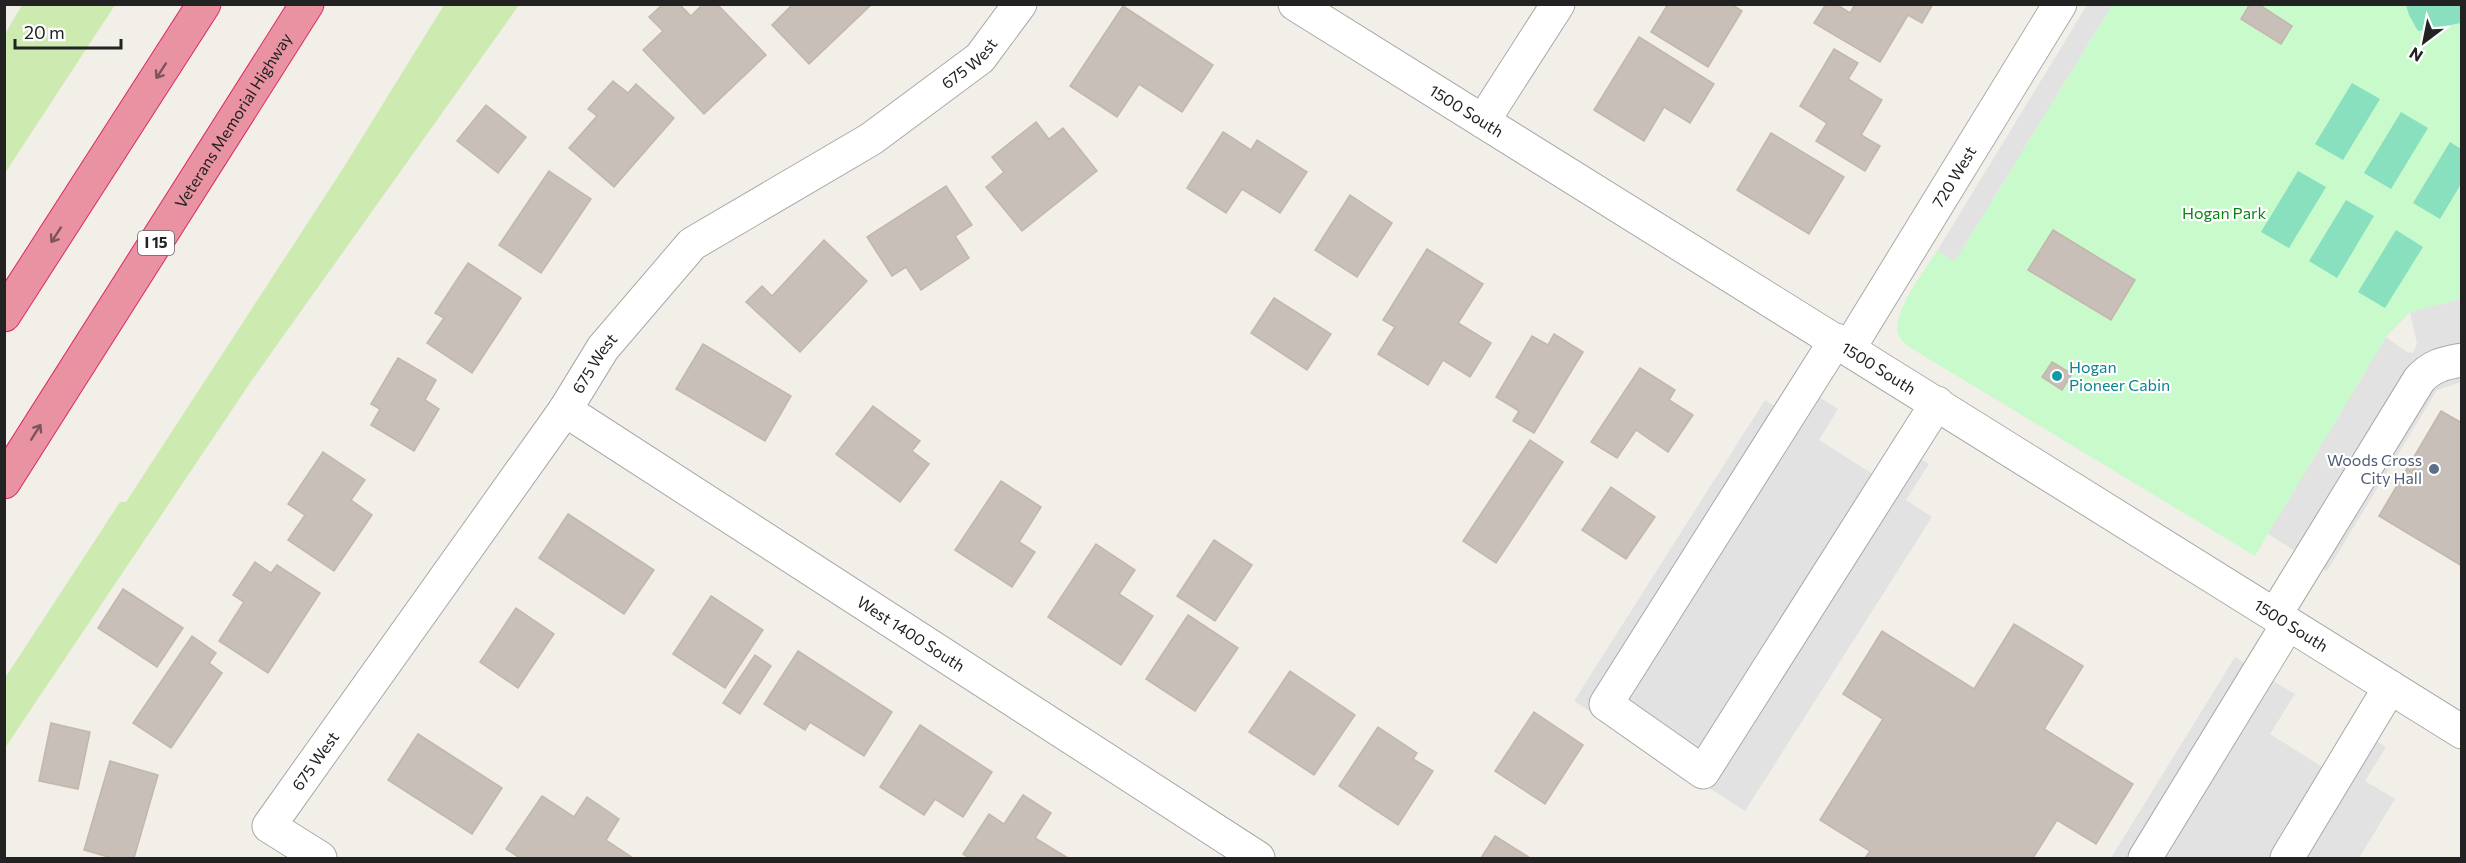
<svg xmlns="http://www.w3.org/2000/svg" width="2466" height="863" font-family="Commissioner,sans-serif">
<rect width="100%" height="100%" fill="#f2efe9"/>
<g fill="#cdebb0">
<polygon points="22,5 115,5 5,173 5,34"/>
<polygon points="444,5 519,5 252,380 5,748 5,678 120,502 126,502 342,170"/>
</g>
<path fill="#c8facc" d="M2112,5h349v294l-51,13 -24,25 -131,219 -346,-209c-4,-3 -8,-7 -10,-11 -10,-21 27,-67 38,-85l18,10z"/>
<g fill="#88e0be">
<polygon points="2406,5 2461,5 2461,23 2418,31 2409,15"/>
<polygon points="2352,83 2380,99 2343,160 2315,144"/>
<polygon points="2401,112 2428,128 2391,189 2364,173"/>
<polygon points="2450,142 2461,149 2461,184 2440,219 2413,203"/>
<polygon points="2298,171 2326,187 2289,248 2261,232"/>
<polygon points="2346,200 2374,216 2337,278 2309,261"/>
<polygon points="2396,230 2423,247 2385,308 2358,292"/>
</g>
<g fill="#e2e2e2">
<polygon points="2087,5 2112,5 1955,261 1937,251"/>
<polygon points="2461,299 2461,382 2437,390 2327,571 2268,534 2386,337 2407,352 2413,353 2417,344 2410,312"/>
<polygon points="1804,387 1838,409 1819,440 1876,476 1896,443 1929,464 1906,500 1932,517 1745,811 1574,701 1765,400 1787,414"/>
<polygon points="2235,657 2295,694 2270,734 2327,770 2353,727 2386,747 2365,781 2395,799 2359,858 2111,858"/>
</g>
<g fill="#c7bfb8" stroke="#c4b6ab" stroke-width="1.5">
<polygon points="663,4 679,4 691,16 703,4 717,4 766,55 704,114 643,50 663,31 649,17"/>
<polygon points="793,4 872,4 809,64 772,25"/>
<polygon points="1668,4 1731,4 1742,11 1708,67 1651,32"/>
<polygon points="1826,4 1836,4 1850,13 1855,4 1933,4 1922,23 1908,15 1880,62 1814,23"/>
<polygon points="2250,4 2258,4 2292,26 2281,44 2241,19"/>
<polygon points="1123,6 1213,65 1182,112 1139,84 1117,117 1070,86"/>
<polygon points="1639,37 1714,84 1690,123 1664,107 1644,141 1594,110"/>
<polygon points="1834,49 1858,63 1848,79 1882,100 1861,135 1880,146 1865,171 1816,141 1827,123 1800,106"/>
<polygon points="613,81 628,93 636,84 674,118 614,187 569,148 597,116 588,109"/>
<polygon points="486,105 526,137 498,173 457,141"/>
<polygon points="1036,122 1049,139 1063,128 1097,171 1022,231 986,187 1004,172 992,157"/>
<polygon points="1223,132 1251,150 1257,140 1307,172 1280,213 1242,189 1226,213 1187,188"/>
<polygon points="1771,133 1844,177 1809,234 1737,190"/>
<polygon points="549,171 591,199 541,273 499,245"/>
<polygon points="946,186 972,225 955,236 969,258 921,290 906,267 892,276 867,237"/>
<polygon points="1350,195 1392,223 1357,277 1315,250"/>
<polygon points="2053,230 2135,280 2111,320 2028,270"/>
<polygon points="824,240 867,281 800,352 746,302 762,286 772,296"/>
<polygon points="1427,249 1483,284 1458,323 1491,343 1470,377 1443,360 1428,385 1378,354 1395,327 1383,320"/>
<polygon points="468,263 521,298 472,373 427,343 444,318 435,313"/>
<polygon points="1274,298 1331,334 1307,370 1251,333"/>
<polygon points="1554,334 1583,352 1534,433 1513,421 1519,411 1496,397 1532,336 1548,345"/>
<polygon points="703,344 791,396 765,441 676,389"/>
<polygon points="398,358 436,380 425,400 439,409 414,451 371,425 380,409 371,404"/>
<polygon points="2052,362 2072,374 2062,390 2042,377"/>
<polygon points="1640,368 1675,390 1669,400 1693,415 1668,452 1636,430 1617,458 1591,442"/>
<polygon points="873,406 920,441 912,451 929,464 900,502 836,454"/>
<polygon points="2441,411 2462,423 2462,566 2379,516"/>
<polygon points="1530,440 1563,462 1496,563 1463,541"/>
<polygon points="323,452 365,480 351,500 372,515 334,571 288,540 305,515 288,504"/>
<polygon points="1001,481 1041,507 1019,542 1035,552 1012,587 955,550"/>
<polygon points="1611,487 1655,517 1626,559 1582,530"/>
<polygon points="568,514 654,570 624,614 539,558"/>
<polygon points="1214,540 1252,565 1215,621 1177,596"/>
<polygon points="1096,544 1135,570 1119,594 1153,616 1121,665 1048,617"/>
<polygon points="255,562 271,573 277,565 320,593 268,673 219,641 244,602 233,595"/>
<polygon points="123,589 183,628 157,667 98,628"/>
<polygon points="711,596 763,630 725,688 673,654"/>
<polygon points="516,608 554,634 518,688 480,662"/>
<polygon points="1188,615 1238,648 1195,711 1146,679"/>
<polygon points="2014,624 2083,666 2044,729 2133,784 2096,844 2057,820 2033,858 1865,858 1870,851 1820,820 1883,719 1843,694 1882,631 1974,689"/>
<polygon points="192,636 216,653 209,663 222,673 171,748 133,723"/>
<polygon points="798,651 892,712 864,756 810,722 805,730 764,704"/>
<polygon points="755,655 771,666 740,714 723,703"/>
<polygon points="1290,671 1355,715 1314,775 1249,732"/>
<polygon points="1534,712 1583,745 1545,804 1495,771"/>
<polygon points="51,723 90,732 78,789 39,781"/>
<polygon points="920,725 992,772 963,817 935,799 924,815 880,787"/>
<polygon points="1378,727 1417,753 1413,759 1433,771 1398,825 1339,786"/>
<polygon points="418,734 502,788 472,834 388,780"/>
<polygon points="110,761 158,775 134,858 112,858 84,850"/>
<polygon points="1023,795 1051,813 1035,838 1068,858 969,858 963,854 989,814 1004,824"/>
<polygon points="542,796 574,817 587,797 619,819 606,840 633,858 520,858 506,849"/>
<polygon points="1495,836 1530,858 1481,858"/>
</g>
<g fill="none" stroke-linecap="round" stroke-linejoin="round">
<g stroke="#a9a9a9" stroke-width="35">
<g id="minor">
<path id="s1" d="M1295,4l1167,728"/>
<polyline points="1483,121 1558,4"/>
<polyline points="1836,340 1606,704 1703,772 1937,403"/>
<path id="s2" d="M1849,348l211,-344"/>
<path id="s3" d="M565,410l693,448"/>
<path d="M2275,615l144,-235c12,-14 25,-17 43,-20"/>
<path id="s4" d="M320,858l-51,-32 296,-416 38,-62 89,-104 179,-105 109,-81 40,-54"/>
<polyline points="2145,858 2288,624"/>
<polyline points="2287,858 2390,687"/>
</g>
</g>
<g stroke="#dc2a67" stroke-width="35">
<g id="highway">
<polyline points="4,315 204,4"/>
<path id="s5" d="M4,482l303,-478"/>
</g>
</g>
<use href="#minor" stroke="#fff" stroke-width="33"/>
<use href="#highway" stroke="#e892a2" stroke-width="33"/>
</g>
<defs><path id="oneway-shaft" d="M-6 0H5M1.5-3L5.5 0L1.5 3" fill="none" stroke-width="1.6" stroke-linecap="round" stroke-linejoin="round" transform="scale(1.5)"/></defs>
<g stroke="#7b545c">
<use href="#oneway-shaft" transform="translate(161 71) rotate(123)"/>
<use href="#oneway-shaft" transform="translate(56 235) rotate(123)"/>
<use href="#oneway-shaft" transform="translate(36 432) rotate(-58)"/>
</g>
<circle fill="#0f9aa8" stroke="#fff" stroke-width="2" cx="2057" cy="376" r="6"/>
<circle fill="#5c6f8a" stroke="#fff" stroke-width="2" cx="2434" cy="469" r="6"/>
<g text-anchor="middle" stroke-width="4.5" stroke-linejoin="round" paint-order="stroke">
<rect fill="#fff" stroke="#646464" stroke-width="1.5" x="138" y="231" width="36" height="24" rx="4.5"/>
<g font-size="15" font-weight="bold" fill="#222">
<text x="156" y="248">I 15</text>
</g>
<g font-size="16" fill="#222" stroke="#fff">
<text dy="6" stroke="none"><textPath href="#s4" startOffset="1112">675 West</textPath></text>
<text dy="6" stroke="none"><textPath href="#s1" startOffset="202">1500 South</textPath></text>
<text dy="6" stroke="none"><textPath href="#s5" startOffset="428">Veterans Memorial Highway</textPath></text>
<text dy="6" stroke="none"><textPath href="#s2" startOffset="201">720 West</textPath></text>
<text dy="6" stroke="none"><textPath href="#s4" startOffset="626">675 West</textPath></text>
<text dy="6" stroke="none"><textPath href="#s1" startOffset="688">1500 South</textPath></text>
<text dy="6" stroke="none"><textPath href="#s1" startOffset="1174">1500 South</textPath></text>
<text dy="6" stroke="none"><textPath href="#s3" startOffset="412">West 1400 South</textPath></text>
<text dy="6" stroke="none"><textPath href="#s4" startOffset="140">675 West</textPath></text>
</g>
<g font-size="16" fill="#0c8416" stroke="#fff">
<text x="2224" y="219">Hogan Park</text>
</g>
<g font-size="16" fill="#0d838f" stroke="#fff" text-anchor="start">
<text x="2069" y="373">Hogan<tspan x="2069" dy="18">Pioneer Cabin</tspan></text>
</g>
<g font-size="16" fill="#4e5e75" stroke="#fff" text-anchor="end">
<text x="2422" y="466">Woods Cross<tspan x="2422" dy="18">City Hall</tspan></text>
</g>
</g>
<rect width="2466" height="863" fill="none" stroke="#222222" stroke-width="12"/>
<g transform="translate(2424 42) rotate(212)" stroke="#ffffff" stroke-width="4.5" paint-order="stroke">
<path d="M0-4.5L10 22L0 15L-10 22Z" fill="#222222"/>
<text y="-9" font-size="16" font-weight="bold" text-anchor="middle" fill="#222222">N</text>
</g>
<path d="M15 39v9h106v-9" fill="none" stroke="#222222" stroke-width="3"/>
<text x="24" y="39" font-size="18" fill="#222222" stroke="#ffffff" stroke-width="4.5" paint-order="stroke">20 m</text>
</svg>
